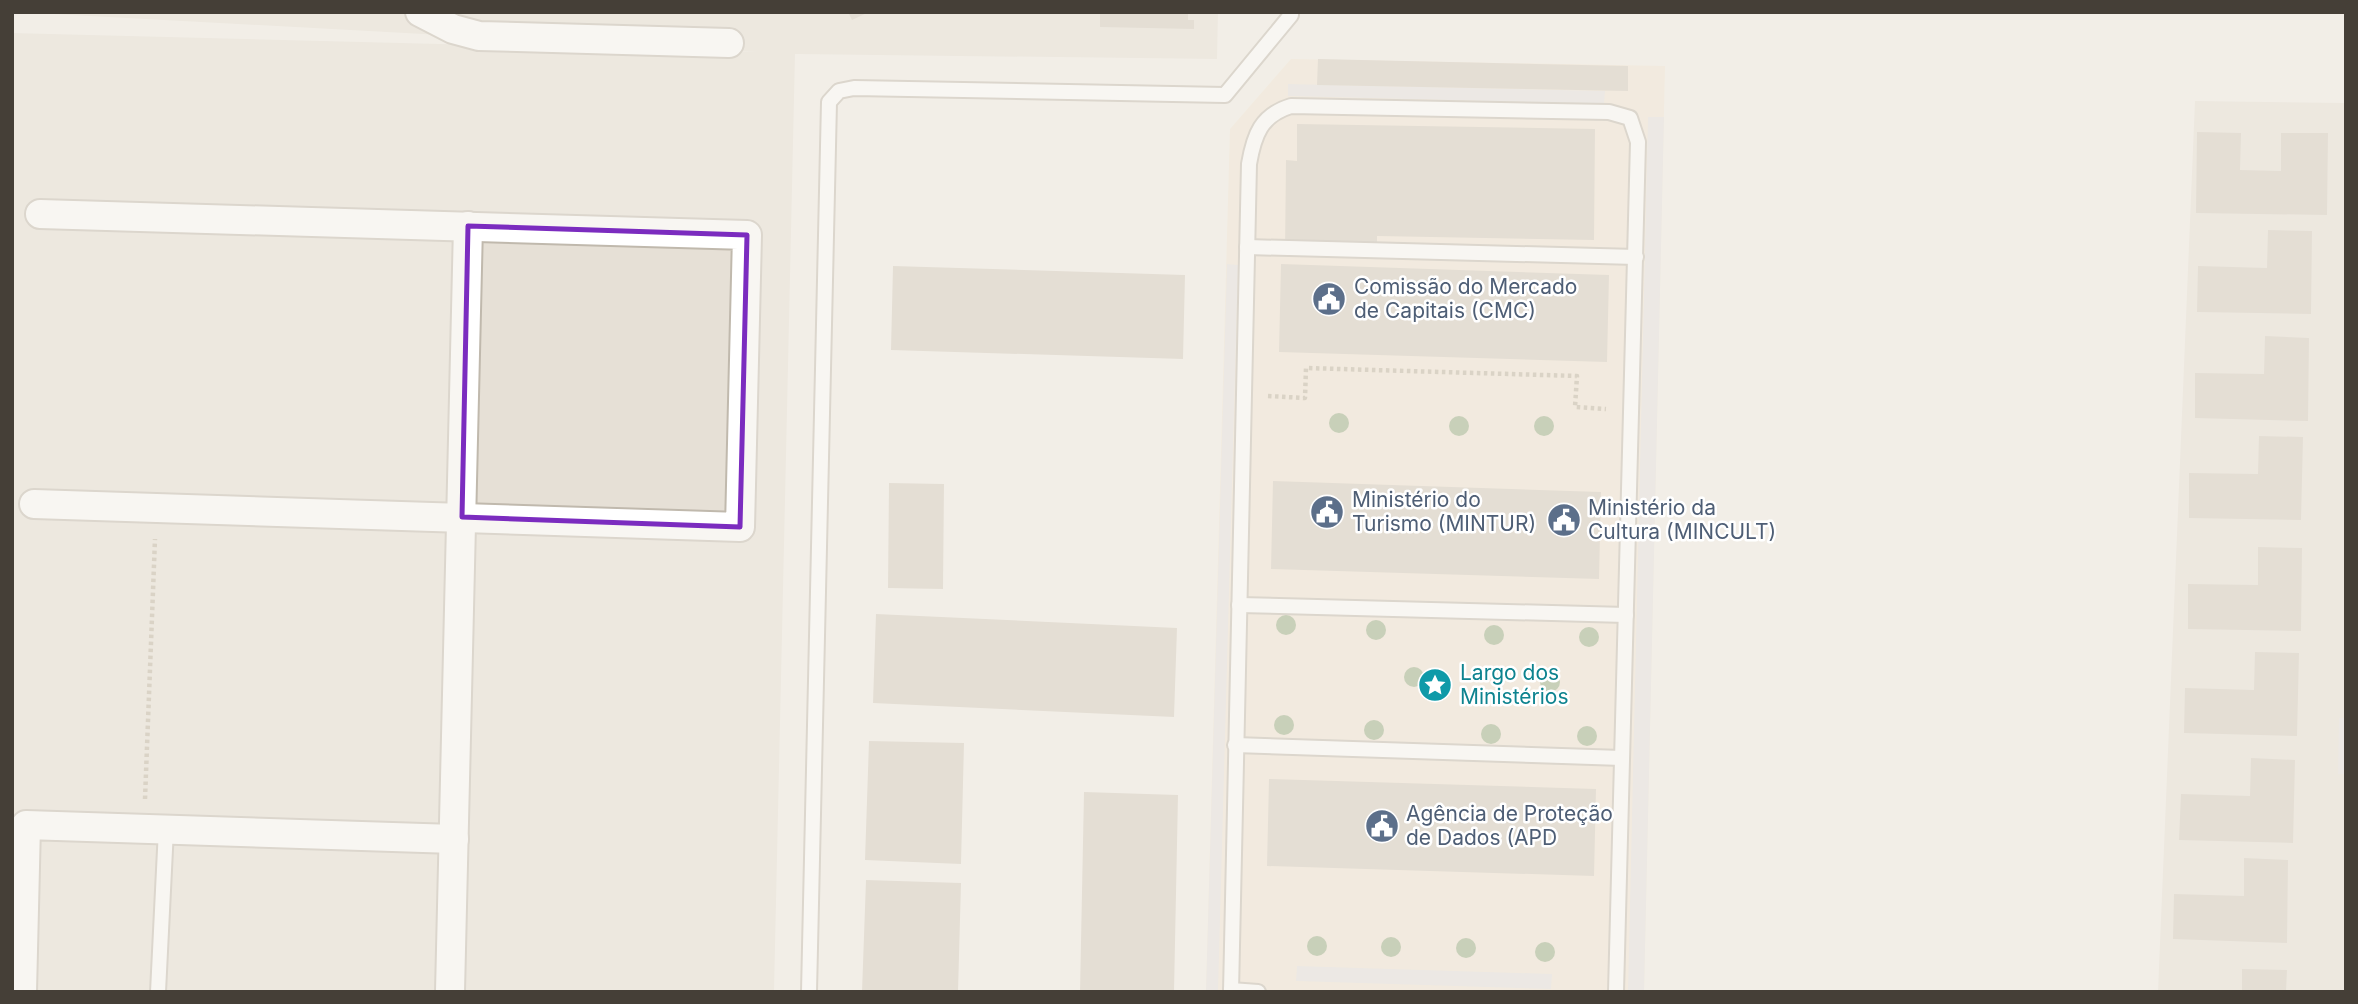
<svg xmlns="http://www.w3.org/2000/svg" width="2358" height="1004" font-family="Inter,sans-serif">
<rect width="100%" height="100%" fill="#f2eee7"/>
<g fill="#e6e0d6">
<polygon points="16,12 1218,12 1217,59 795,54 774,992 12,992 12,33 757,52"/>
<polygon points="2195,101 2346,103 2346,992 2158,992"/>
</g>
<polygon fill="#f2e5d4" points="1291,59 1665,66 1644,992 1206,992 1230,129"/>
<g fill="#e4e1df">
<polygon points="1288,84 1605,91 1604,104 1288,96"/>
<polygon points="1648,117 1664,117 1644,992 1628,992"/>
<polygon points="1227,264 1238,265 1218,992 1206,992"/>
<polygon points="2339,718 2346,718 2346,774 2338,774"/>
<polygon points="1297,966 1552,974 1551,989 1296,981"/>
</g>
<g fill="#d3cabd">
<polygon points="848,12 869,12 852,20"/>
<polygon points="1100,12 1188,12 1188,20 1194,20 1194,29 1100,27"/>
<polygon points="1318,59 1628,66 1628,91 1317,85"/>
<polygon points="1297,124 1595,129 1594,240 1377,236 1377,254 1285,252 1286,160 1297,161"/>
<polygon points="2197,132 2241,133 2240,170 2281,171 2281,133 2328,133 2327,215 2196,213"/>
<polygon points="2268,230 2312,231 2311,314 2197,312 2198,266 2267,268"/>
<polygon points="1281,264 1609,275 1607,362 1279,352"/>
<polygon points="893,266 1185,275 1183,359 891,350"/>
<polygon points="2265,336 2309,338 2308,421 2195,418 2195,373 2264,374"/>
<polygon points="2259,436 2303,437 2301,520 2189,518 2189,473 2258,474"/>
<polygon points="1273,481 1601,492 1599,579 1271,569"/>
<polygon points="889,483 944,484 943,589 888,588"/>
<polygon points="2258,547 2302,548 2301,631 2188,629 2188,584 2258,585"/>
<polygon points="876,614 1177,628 1174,717 873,703"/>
<polygon points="2255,652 2299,653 2297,736 2184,733 2185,688 2254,690"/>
<polygon points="869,741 964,743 961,864 865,860"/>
<polygon points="2251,758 2295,760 2293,843 2179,840 2181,794 2250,796"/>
<polygon points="1269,779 1596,789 1594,876 1267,866"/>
<polygon points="1084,792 1178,795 1174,992 1080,992"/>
<polygon points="2244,858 2288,860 2287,943 2173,939 2174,894 2244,896"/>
<polygon points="866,880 961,883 958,992 862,992"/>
<polygon points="2242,969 2287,970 2286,992 2242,992"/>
</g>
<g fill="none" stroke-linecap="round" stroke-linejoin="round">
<g stroke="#c0b9ad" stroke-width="18">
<g id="service">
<polyline points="1247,247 1636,257"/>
<polyline points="1239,605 1626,615"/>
<polyline points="1235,745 1622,758"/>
<polyline points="1231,990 1258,992"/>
<polyline points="158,992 166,829"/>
<polyline points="809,992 829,102 839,91 854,88 1225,95 1291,15 1291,12"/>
<path d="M1231,992l18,-828c5,-29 12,-49 42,-58l318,6 21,6 8,24 -22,850"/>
</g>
</g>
<g stroke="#c0b9ad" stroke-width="32">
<g id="minor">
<polyline points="420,12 453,29 479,36 729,43"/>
<polyline points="34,504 740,527 747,235 40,214"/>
<polyline points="22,992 26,825 454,839"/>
<polyline points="450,992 468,226"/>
</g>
</g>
<g stroke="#bdb19d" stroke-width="4.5" stroke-dasharray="3.5 3.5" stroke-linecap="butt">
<polyline points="1268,396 1305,398 1306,368 1577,376 1575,407 1606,409"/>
<polyline points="145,799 155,539"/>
</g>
<use href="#service" stroke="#fff" stroke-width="14"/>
<use href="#minor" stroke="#fff" stroke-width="28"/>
</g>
<g fill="#96aa82">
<circle cx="1339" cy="423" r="10"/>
<circle cx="1459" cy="426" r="10"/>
<circle cx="1544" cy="426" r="10"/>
<circle cx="1286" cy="625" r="10"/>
<circle cx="1376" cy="630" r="10"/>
<circle cx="1494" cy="635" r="10"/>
<circle cx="1589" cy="637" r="10"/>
<circle cx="1414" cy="677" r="10"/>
<circle cx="1550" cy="682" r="10"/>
<circle cx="1284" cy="725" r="10"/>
<circle cx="1374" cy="730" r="10"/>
<circle cx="1491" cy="734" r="10"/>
<circle cx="1587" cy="736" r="10"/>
<circle cx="1317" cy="946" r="10"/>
<circle cx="1391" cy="947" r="10"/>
<circle cx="1466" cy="948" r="10"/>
<circle cx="1545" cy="952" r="10"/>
</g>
<path d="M0 0H2358V1004H0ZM468,226l279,9 -7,292 -278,-10z" fill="#f2eee7" fill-opacity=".55" fill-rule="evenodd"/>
<path fill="none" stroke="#7b2cbf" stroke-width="5" stroke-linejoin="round" d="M468,226l279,9 -7,292 -278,-10z"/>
<defs>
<g id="civic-disc" transform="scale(1.75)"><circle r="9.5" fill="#5c6f8a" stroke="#fff"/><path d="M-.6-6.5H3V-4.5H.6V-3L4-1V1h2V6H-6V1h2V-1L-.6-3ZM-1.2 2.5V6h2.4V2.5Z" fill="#fff"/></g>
<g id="sight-disc" transform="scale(1.75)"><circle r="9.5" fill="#0f9aa8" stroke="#fff"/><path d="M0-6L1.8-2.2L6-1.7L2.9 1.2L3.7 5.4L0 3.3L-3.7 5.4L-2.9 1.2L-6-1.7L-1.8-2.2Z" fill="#fff"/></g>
</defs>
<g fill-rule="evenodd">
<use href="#civic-disc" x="1329" y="299"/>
<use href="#civic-disc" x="1327" y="512"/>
<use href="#civic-disc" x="1564" y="520"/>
<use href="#sight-disc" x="1435" y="685"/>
<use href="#civic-disc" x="1382" y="826"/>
</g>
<g text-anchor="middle" stroke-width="5" stroke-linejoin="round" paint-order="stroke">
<g font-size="21" fill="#4e5e75" stroke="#fff" text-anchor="start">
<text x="1354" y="294">Comissão do Mercado<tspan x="1354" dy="24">de Capitais (CMC)</tspan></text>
<text x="1352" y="507">Ministério do<tspan x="1352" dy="24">Turismo (MINTUR)</tspan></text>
<text x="1588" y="515">Ministério da<tspan x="1588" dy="24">Cultura (MINCULT)</tspan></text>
<text x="1406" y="821">Agência de Proteção<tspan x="1406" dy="24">de Dados (APD</tspan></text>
</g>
<g font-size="21" fill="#0d838f" stroke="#fff" text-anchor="start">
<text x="1460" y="680">Largo dos<tspan x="1460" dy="24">Ministérios</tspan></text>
</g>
</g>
<rect width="2358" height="1004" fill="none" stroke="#453f37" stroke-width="28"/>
</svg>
